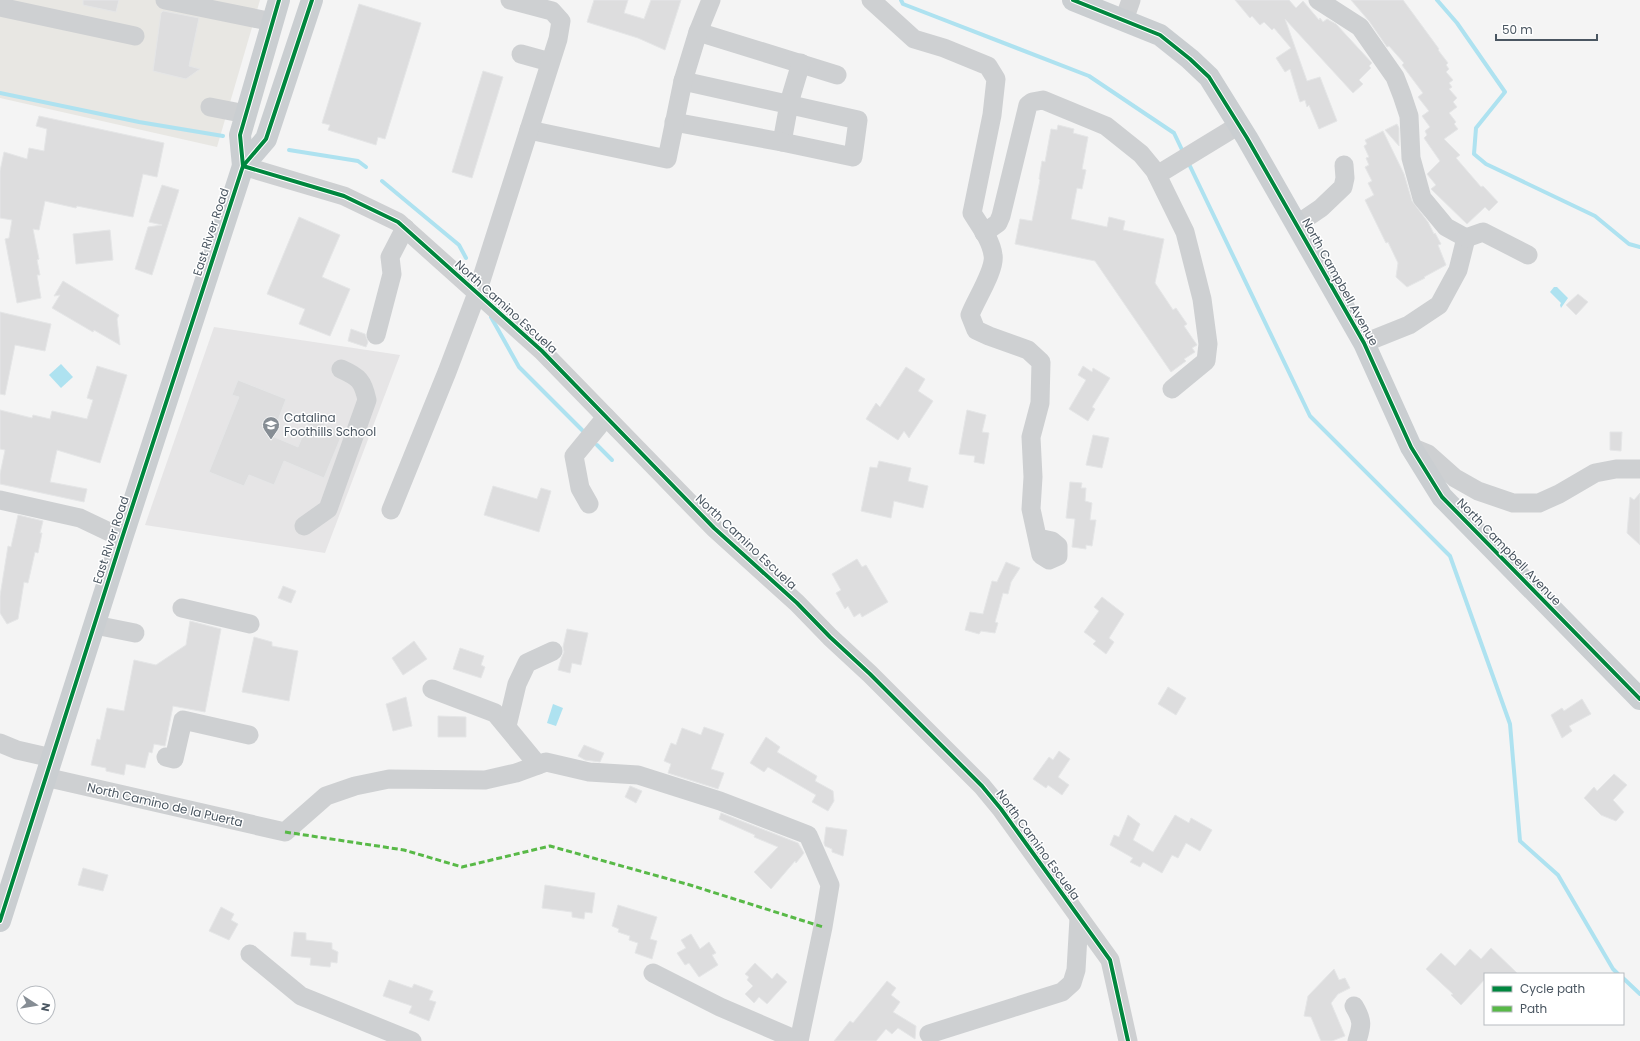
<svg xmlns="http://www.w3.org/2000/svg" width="1640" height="1041" font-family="Poppins,sans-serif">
<rect width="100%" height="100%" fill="#f4f4f4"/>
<polygon fill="#e8e7e3" points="0,0 260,0 217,147 0,98"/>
<polygon fill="#e6e5e6" points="214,327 400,355 325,553 145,525"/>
<g fill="#aee2f0">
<polygon points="1554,287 1557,287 1568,298 1561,308 1560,305 1561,303 1550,292"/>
<polygon points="61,364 73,377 61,388 49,375"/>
<polygon points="553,704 563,708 556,726 547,723"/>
</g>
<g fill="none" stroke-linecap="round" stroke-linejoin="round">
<g stroke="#aee2f0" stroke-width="4">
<polyline points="901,0 903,4 1089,76 1174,133 1184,154"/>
<polyline points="1437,0 1457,23 1505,92 1476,128 1474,154 1486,164 1595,216 1629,244 1640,247"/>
<polyline points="0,93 139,122 223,136"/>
<polyline points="289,150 358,161 366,167"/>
<polyline points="1188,162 1310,416 1450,556 1510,724 1520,841 1558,875 1613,969 1618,974"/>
<polyline points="382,181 459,245 466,258"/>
<polyline points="491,317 519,367 582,430"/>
<polyline points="597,445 612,460"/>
<polyline points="1623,978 1640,994"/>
</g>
</g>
<g fill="#ddddde" stroke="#e5e6e7">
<polygon points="83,0 119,0 116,12 83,5"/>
<polygon points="594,0 628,0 624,13 644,19 651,0 681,0 665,50 638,38 587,22"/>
<polygon points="1235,0 1289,0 1296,8 1303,1 1319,20 1320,18 1323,22 1327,19 1336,24 1372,63 1369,66 1371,68 1359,80 1363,84 1353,93 1285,19 1307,81 1320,77 1337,121 1319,129 1309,105 1307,107 1305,100 1300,102 1290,69 1285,72 1276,58 1291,48 1274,28 1272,30 1264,22 1260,25 1252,16 1250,18"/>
<polygon points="1351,0 1403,0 1439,49 1438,50 1448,63 1446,65 1449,69 1446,72 1453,80 1449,83 1452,87 1449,89 1457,98 1453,102 1457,107 1449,113 1456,122 1454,124 1458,129 1444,139 1460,155 1456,158 1481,187 1483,186 1498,202 1489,211 1485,207 1467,224 1431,189 1436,185 1427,174 1440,161 1424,138 1427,135 1425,131 1430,127 1422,116 1429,111 1418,97 1423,93 1402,65 1404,63 1389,46 1387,47 1369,21"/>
<polygon points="359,4 421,23 385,139 378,137 376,145 328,130 330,125 322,123"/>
<polygon points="163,11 199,18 189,66 200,69 186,79 153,71 161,13"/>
<polygon points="483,71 503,77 472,178 452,172"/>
<polygon points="39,116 164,143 157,177 143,174 133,217 77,206 76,208 45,201 39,230 33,229 39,259 37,260 40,275 37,275 41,298 17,303 5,239 9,238 12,220 0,218 0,171 4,152 27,159 29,148 44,151 47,129 36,126"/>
<polygon points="1397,124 1399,128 1399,146 1385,130"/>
<polygon points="1058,125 1074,129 1073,133 1088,137 1082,169 1086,170 1082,189 1077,188 1071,219 1107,227 1109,217 1125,221 1123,230 1164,239 1155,283 1173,310 1176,308 1187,324 1184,326 1197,345 1192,348 1195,352 1184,359 1186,361 1171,372 1095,261 1015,244 1020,219 1032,221 1040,180 1039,179 1042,161 1045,162 1051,129 1057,130"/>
<polygon points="1383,131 1404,174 1412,201 1428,222 1434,234 1435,233 1441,244 1438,245 1446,265 1424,277 1425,278 1407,287 1396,277 1398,263 1388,242 1386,243 1365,200 1374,195 1368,183 1372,181 1365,167 1369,165 1366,158 1369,157 1364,146 1367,144 1365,140"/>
<polygon points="162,185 179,190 152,275 135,269 148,227 162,225 149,222"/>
<polygon points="299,217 340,235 322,277 350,289 330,336 299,324 305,309 267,294"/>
<polygon points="110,230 113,260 76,264 73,234"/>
<polygon points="63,281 119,315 117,319 120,345 94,330 93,332 52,308 60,295 54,296"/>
<polygon points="1578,294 1588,302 1576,315 1566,305"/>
<polygon points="0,312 51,324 45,351 15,345 5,395 0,394"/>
<polygon points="351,329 365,334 368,342 366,347 348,341"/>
<polygon points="97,366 127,375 100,463 57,450 50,482 87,489 84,502 0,484 0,474 5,450 0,449 0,410 32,418 33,415 50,419 52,411 87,419 93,400 87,398"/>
<polygon points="1083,366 1092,372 1093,368 1110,378 1092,407 1095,409 1088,421 1069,409 1086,380 1078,375"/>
<polygon points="906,367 925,379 918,391 933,401 909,438 904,431 898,440 866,419 876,403 880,407"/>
<polygon points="238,380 286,399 272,436 298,447 310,418 343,432 324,478 284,461 274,485 249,475 244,486 209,472 239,397 232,395"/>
<polygon points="967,410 986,415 982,432 989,433 984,464 974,462 975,456 959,454"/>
<polygon points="1610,432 1622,432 1621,451 1610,450"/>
<polygon points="1093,435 1109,438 1102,468 1086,465"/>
<polygon points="879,461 911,468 908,481 928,486 923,508 894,501 891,518 861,511 870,467 877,468"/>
<polygon points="1070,482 1082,483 1081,488 1086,488 1085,501 1092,503 1090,520 1096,520 1092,546 1086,545 1086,549 1072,547 1075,519 1066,518"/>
<polygon points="493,486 537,499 541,488 551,491 539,532 484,515"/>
<polygon points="1640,493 1640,545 1627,533 1630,497 1634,500"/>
<polygon points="18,515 43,521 40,533 42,533 38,553 35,552 28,583 24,582 18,619 7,624 0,613 0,596 8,546 11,547"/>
<polygon points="857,559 862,567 866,565 888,602 862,617 860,613 854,617 848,606 845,609 836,593 841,590 832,574"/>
<polygon points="1006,562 1020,568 1011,582 1008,594 1003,593 995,622 998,623 995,633 981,631 979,634 965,630 970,612 983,614 992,581 997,582"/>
<polygon points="283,586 296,591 291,603 278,598"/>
<polygon points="1102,597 1124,614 1109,638 1114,642 1106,654 1093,644 1096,641 1084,632 1099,611 1094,607"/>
<polygon points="190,621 221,629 205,712 173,706 165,746 154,744 152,753 149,752 145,768 126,764 124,775 106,771 106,768 91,765 97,739 100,740 107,708 124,711 134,660 156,665 186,645"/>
<polygon points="567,629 588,633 581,665 572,663 570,673 558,670 561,659 564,652 563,647"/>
<polygon points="254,637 272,642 272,646 298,651 289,701 242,692"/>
<polygon points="414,641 427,659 403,675 392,658"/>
<polygon points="460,648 484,656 481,665 485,667 481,678 453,669"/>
<polygon points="1168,687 1186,698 1176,715 1158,704"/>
<polygon points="406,697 412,726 393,731 386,704"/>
<polygon points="1582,699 1591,714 1569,726 1572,731 1562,738 1551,715 1562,708 1564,711"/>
<polygon points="438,716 466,717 466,737 438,737"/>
<polygon points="704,727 724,734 711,769 724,773 718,789 668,773 671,764 664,761 671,743 676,745 682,728 701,735"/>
<polygon points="766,737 780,747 777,752 817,776 815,781 833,791 834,801 828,811 812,802 816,795 768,767 764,772 750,763"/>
<polygon points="584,745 604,753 600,762 585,760 578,756"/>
<polygon points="1059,751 1070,759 1058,777 1069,785 1062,795 1048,785 1046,788 1033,779 1049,757 1053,760"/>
<polygon points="1614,774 1627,785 1613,800 1624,812 1616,821 1601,815 1584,798 1594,787 1597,791"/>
<polygon points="630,786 642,791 636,803 625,797"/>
<polygon points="721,813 798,843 804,853 796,863 795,861 771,889 754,872 778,847 754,837 755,835 719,819"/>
<polygon points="1128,815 1140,824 1133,840 1153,852 1175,815 1189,823 1191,818 1212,830 1200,851 1186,843 1178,858 1172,855 1162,873 1143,862 1140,867 1130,862 1133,858 1110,845 1114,835 1119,837"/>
<polygon points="826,827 847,830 843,856 832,852 832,849 825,846 824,843"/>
<polygon points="83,868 108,875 103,891 78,885"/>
<polygon points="545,885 595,893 592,913 585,912 584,919 572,917 572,912 542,908"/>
<polygon points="618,905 657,917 650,939 657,941 652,959 635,953 638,943 629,940 630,936 618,932 619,929 612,926"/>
<polygon points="221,907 234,914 231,920 238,924 229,940 209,931"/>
<polygon points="294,932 306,933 306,940 332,943 332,949 338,952 337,963 331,962 330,967 310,965 311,958 291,956"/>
<polygon points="691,934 700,949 709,942 716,953 712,955 718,965 699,977 689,963 685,965 677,953 686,948 681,940"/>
<polygon points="1491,948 1518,974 1485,974 1485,979 1461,1005 1451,995 1453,994 1426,969 1441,953 1455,966 1470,949 1481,959"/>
<polygon points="755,963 772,979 777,973 787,982 767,1004 759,997 754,1003 745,994 753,986 747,980 749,977 745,974"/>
<polygon points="1334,969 1339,980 1345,978 1350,988 1338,994 1331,1003 1345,1036 1332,1041 1321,1041 1311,1017 1304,1016 1308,996"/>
<polygon points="389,980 412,988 414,984 433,991 429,1000 436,1002 429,1021 409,1013 412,1006 383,996"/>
<polygon points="887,981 896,988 891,995 900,1002 893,1012 916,1026 915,1039 898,1028 892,1034 886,1029 876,1041 834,1041 850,1021 853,1023"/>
</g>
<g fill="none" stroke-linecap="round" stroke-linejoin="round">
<g stroke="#ced0d2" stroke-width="19">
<polyline points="165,0 273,22"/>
<path d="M871,0l43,39 30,9 44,18 8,13 -4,36 -20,98c8,13 19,27 21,42 3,14 -18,46 -23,60l6,15 13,6 39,14 13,12 -1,41 -9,34 2,40 -2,32 10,46 8,5 9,-4v-10l-6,-5 -14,-3"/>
<polyline points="1318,0 1360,27 1395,77 1402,95 1409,116 1411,158 1422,198 1446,227 1466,238 1458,270 1439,305 1409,325 1364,343"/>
<polyline points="0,7 135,36"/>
<polyline points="1124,20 1131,0"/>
<polyline points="698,32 837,75"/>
<polyline points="521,54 550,62"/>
<polyline points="683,81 858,120 853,157 782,142 789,104 789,103 801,63"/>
<polyline points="210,107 246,114"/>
<polyline points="674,122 782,142"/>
<polyline points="529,130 667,159 683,81 698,32 711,0"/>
<polyline points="243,166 344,196 398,222 542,351 714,528 797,603 830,637 870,674 982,786 1001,809 1110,960 1128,1041"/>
<polyline points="1157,175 1239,125"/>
<polyline points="1296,225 1321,208 1343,187 1345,178 1344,165"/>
<polyline points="984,233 998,223 1001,216 1028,105 1032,102 1043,100 1106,126 1141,154 1155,171 1185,232 1202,299 1208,344 1206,361 1172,389"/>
<polyline points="1466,238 1483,232 1528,255"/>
<polyline points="376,335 392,274 390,257 405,228"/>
<polyline points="1411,447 1428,454 1455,478 1478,491 1513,503 1539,503 1559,494 1595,473 1616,469 1640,469"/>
<polyline points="0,500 80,518 122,538"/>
<polyline points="589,504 580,488 574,456 606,417"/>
<polyline points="391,510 447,372 477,293 558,39 561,21 552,11 510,0"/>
<path d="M304,526l24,-17 39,-109c-4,-19 -8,-23 -26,-31"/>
<polyline points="182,608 250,624"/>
<polyline points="95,625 135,633"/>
<polyline points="432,689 495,713 538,765"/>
<polyline points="507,726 517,684 527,663 553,651"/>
<polyline points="0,743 17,750 52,758"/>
<polyline points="166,757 174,759 183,720 249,735"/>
<polyline points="45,777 285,832 326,796 355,786 389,779 485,780 516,773 546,762 589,772 638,775 720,801 808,835 830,885 823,927 799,1041"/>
<polyline points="250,954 301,996 412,1041"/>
<polyline points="653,973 720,1007 799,1041"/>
<path d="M1354,1006c9,15 8,19 3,35"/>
<polyline points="929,1034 1062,992 1072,983 1076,970 1079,918"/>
</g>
<g stroke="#caced1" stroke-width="22">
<polyline points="1073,0 1160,35 1190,59 1209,77 1247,138 1364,343 1411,447 1442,497 1640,699"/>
<polyline points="243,166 240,135 279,0"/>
<polyline points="0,921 122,538 243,166 266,139 312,0"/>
</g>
<polyline stroke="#58b947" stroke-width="3" stroke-dasharray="6 3" stroke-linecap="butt" points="285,832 404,850 462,867 550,846 690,885 823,927"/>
<g stroke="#fff" stroke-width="6">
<g id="cycleway">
<polyline points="1073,0 1160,35 1190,59 1209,77 1247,138 1364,343 1411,447 1442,497 1640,699"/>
<polyline points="243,166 344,196 398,222 542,351 714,528 797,603 830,637 870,674 982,786 1001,809 1110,960 1128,1041"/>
<polyline points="243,166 240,135 279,0"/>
<polyline points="0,921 122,538 243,166 266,139 312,0"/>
</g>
</g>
<use href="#cycleway" stroke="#00873e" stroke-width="4"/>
</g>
<defs>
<g id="school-pin" transform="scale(0.9)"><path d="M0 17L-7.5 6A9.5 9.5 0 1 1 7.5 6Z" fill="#868d94" stroke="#fff"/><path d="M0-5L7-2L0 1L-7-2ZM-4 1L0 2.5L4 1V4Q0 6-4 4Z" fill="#fff"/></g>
</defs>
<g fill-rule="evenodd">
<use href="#school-pin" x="271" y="425"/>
</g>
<g text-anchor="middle" stroke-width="3" stroke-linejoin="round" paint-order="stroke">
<g font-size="12" fill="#4a5661" stroke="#fff">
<text transform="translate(211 232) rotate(-72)" y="4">East River Road</text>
<text transform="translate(1340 282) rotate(61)" y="4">North Campbell Avenue</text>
<text transform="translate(506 307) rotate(42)" y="4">North Camino Escuela</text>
<text transform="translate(111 540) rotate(-72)" y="4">East River Road</text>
<text transform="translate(746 542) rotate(43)" y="4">North Camino Escuela</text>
<text transform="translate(1509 552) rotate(46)" y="4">North Campbell Avenue</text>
<text transform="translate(165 805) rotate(13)" y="4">North Camino de la Puerta</text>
<text transform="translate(1038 845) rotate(54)" y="4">North Camino Escuela</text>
</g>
<g font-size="12" fill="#4a5661" stroke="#fff" text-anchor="start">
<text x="284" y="422">Catalina<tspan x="284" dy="14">Foothills School</tspan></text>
</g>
</g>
<rect x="1484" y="973" width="140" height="52" fill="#ffffff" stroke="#b7bbc0"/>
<rect x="1492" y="986" width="20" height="6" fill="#00873e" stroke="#b7bbc0"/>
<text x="1520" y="993" font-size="12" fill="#4a5661">Cycle path</text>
<rect x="1492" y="1006" width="20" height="6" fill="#58b947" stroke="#b7bbc0"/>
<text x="1520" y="1013" font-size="12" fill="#4a5661">Path</text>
<g transform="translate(36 1005) rotate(102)"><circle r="19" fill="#ffffff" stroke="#b7bbc0"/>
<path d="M0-3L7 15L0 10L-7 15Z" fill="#868d94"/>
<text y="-6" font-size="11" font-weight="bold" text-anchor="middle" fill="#4a5661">N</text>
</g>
<path d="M1496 34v6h101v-6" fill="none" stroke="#4a5661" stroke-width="2"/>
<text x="1502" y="34" font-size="12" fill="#4a5661" stroke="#ffffff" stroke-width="3" paint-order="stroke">50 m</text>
</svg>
